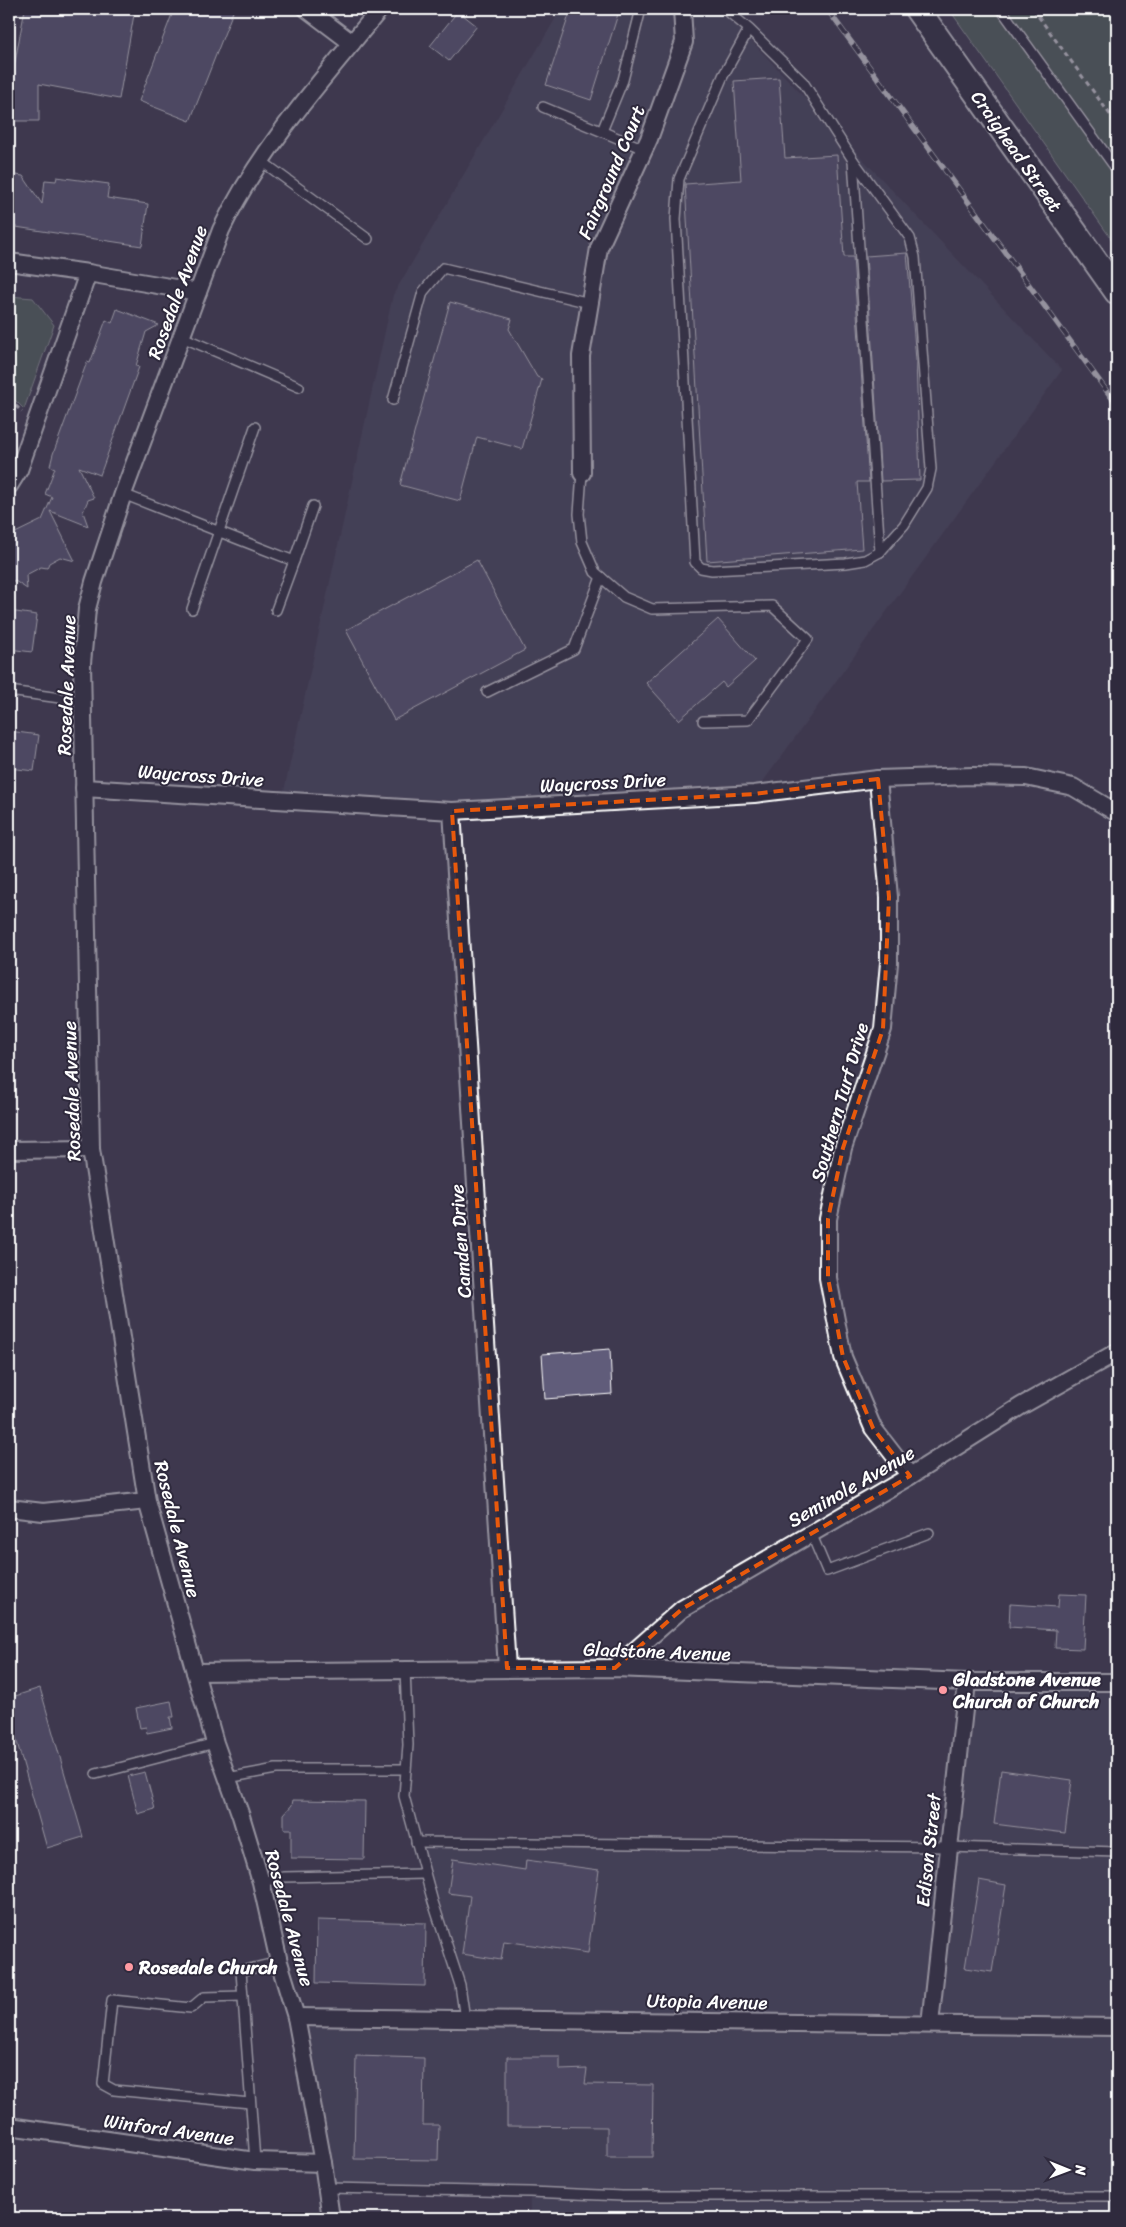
<svg xmlns="http://www.w3.org/2000/svg" width="1126" height="2227" font-family="Sriracha,sans-serif">
<rect width="100%" height="100%" fill="#3e394f"/>
<filter id="ink" filterUnits="userSpaceOnUse"><feTurbulence type="fractalNoise" baseFrequency=".02" numOctaves="2"/><feDisplacementMap in="SourceGraphic" scale="10" xChannelSelector="R" yChannelSelector="G"/><feConvolveMatrix kernelMatrix="1 2 1 2 8 2 1 2 1" color-interpolation-filters="sRGB"/></filter>
<g filter="url(#ink)">
<g fill="#4c485f">
<polygon points="561,9 721,9 1062,370 754,794 452,811 282,800 393,295"/>
<polygon points="967,1682 1117,1682 1117,2218 530,2218 530,2192 328,2188 296,2017 464,2018 460,1985 416,1842 947,1847"/>
</g>
<g fill="#596a61" stroke="#acb4b0">
<polygon points="949,9 1117,9 1117,247"/>
<polygon points="9,296 33,298 54,325 24,409 9,394"/>
</g>
<g fill="#615c7a" stroke="#fff">
<polygon points="25,9 135,9 119,99 39,84 39,121 14,121 12,77"/>
<polygon points="174,9 234,9 190,121 139,101"/>
<polygon points="571,9 603,9 618,14 591,100 546,85"/>
<polygon points="458,11 477,26 449,61 430,46"/>
<polygon points="779,78 785,158 837,155 844,257 853,257 869,482 857,482 862,549 707,561 685,184 741,180 734,81"/>
<polygon points="9,174 23,176 42,204 45,180 56,181 57,177 109,184 107,198 148,204 142,246 9,226"/>
<polygon points="907,253 916,360 920,480 881,481 866,256"/>
<polygon points="450,302 512,319 509,329 537,377 542,379 522,449 477,437 460,501 400,485"/>
<polygon points="117,309 159,325 146,332 136,366 139,367 100,475 79,467 94,498 88,500 83,512 88,526 50,511 75,561 60,557 49,563 47,568 41,567 26,575 27,589 15,581 9,581 9,536 42,520 52,497 45,494 55,468 50,466 53,454 87,362 90,363 106,320 112,323"/>
<polygon points="477,560 525,650 394,720 346,630"/>
<polygon points="9,611 37,615 32,652 9,649"/>
<polygon points="718,619 755,661 726,687 722,682 679,720 646,683"/>
<polygon points="9,731 39,735 34,771 9,768"/>
<polygon points="610,1349 612,1394 545,1399 542,1354"/>
<polygon points="1059,1594 1086,1595 1083,1649 1055,1648 1056,1630 1009,1627 1010,1604 1058,1607"/>
<polygon points="40,1688 83,1837 47,1848 9,1714 9,1698"/>
<polygon points="171,1701 174,1717 170,1717 172,1728 147,1733 146,1727 140,1728 136,1708"/>
<polygon points="1001,1770 1072,1780 1065,1833 994,1824"/>
<polygon points="145,1772 155,1809 138,1814 128,1776"/>
<polygon points="293,1800 365,1801 364,1859 291,1858 291,1829 284,1829 284,1814 292,1805"/>
<polygon points="453,1859 525,1870 526,1860 599,1870 588,1953 504,1941 501,1960 462,1954 470,1896 448,1893"/>
<polygon points="979,1880 1006,1885 992,1972 965,1968"/>
<polygon points="317,1920 426,1923 425,1986 316,1983"/>
<polygon points="356,2056 424,2058 423,2125 439,2125 438,2160 354,2159"/>
<polygon points="507,2057 560,2057 560,2070 587,2069 585,2084 653,2085 652,2157 607,2157 607,2127 507,2126"/>
</g>
<g fill="none" stroke-linecap="round" stroke-linejoin="round">
<g stroke="#fff" stroke-width="12">
<g id="lane">
<polyline points="725,9 749,29 803,82 853,160 910,238 915,257 931,469 927,488 904,525 880,552 865,560 846,563 712,570 701,568 695,562 676,219 679,179 723,76 749,29"/>
<polyline points="1001,9 1117,170"/>
<polyline points="543,107 644,149"/>
<polyline points="602,131 623,80 641,9"/>
<polyline points="260,160 368,239"/>
<polyline points="853,160 880,552"/>
<polyline points="182,337 299,387"/>
<polyline points="393,400 423,292 443,268 590,303"/>
<polyline points="582,473 579,514 582,542 595,572 624,597 652,609 772,606 808,639 748,720 703,721"/>
<polyline points="123,494 294,561 276,610"/>
<polyline points="294,561 313,506"/>
<polyline points="192,609 255,427"/>
<polyline points="9,691 82,701"/>
<polyline points="487,692 574,649 601,577"/>
<polyline points="811,1533 827,1571 929,1533"/>
<polyline points="405,1669 408,1745 404,1796 433,1902 460,1985 465,2019"/>
<polyline points="96,1774 215,1743"/>
<polyline points="227,1778 276,1769 406,1769"/>
<polyline points="416,1842 948,1847 1117,1852"/>
<polyline points="261,1882 284,1877 425,1874"/>
<polyline points="243,1996 204,1997 191,2008 112,2000 103,2084 114,2090 250,2103"/>
<polyline points="255,2161 241,1971 279,1962"/>
<polyline points="328,2188 530,2192 622,2196 1117,2196"/>
</g>
</g>
<g stroke="#fff" stroke-width="20">
<g id="street">
<polyline points="307,9 352,43"/>
<polyline points="9,262 88,273 19,470 9,486"/>
<polyline points="88,273 198,292"/>
<polyline points="582,473 581,356 599,248 649,139 684,42 682,9"/>
<polyline points="878,779 889,897 889,963 883,1029 843,1148 828,1219 828,1278 843,1357 873,1428 910,1476"/>
<polyline points="84,788 452,811 754,794 878,779 973,776 1026,777 1073,787 1117,813"/>
<polyline points="452,811 507,1668"/>
<polyline points="9,1150 91,1149"/>
<polyline points="9,1508 43,1512 147,1501"/>
<polyline points="615,1668 682,1609 910,1476 1021,1406 1117,1352"/>
<polyline points="195,1672 615,1668 967,1682 1117,1682"/>
<polyline points="296,2017 1117,2027"/>
<polyline points="930,2024 967,1682"/>
<polyline points="9,2126 255,2161 323,2163"/>
<path d="M331,2218l-8,-55 -27,-146 -17,-55 -18,-80 -20,-66 -26,-73 -68,-242 -56,-352 -9,-486 5,-54 7,-27 29,-88 98,-264c39,-82 102,-151 159,-221"/>
</g>
</g>
<g stroke="#fff" stroke-width="28">
<polyline id="secondary" points="917,9 1117,292"/>
</g>
<g stroke="#fff" stroke-width="3" stroke-dasharray="5 4" stroke-linecap="butt">
<polyline points="1033,9 1117,124"/>
<polyline points="9,399 22,412"/>
</g>
<use href="#lane" stroke="#2f2a3d" stroke-width="9"/>
<use href="#street" stroke="#2f2a3d" stroke-width="16"/>
<use href="#secondary" stroke="#2f2a3d" stroke-width="24"/>
<g stroke="#fff" stroke-width="5.5">
<polyline id="rail" points="827,9 1117,405"/>
</g>
<use href="#rail" stroke="#2f2a3d" stroke-width="4" stroke-dasharray="11" stroke-linecap="butt"/>
</g>
</g>
<path d="M0 0H1126V2227H0ZM878,779l11,118 -6,132 -40,119 -15,71v59l15,79 30,71 37,48 -228,133 -67,59h-108l-55,-857 302,-17z" fill="#3e394f" fill-opacity=".55" fill-rule="evenodd"/>
<path fill="none" stroke="#e8590c" stroke-width="4" stroke-dasharray="10 6" stroke-linejoin="round" d="M878,779l11,118 -6,132 -40,119 -15,71v59l15,79 30,71 37,48 -228,133 -67,59h-108l-55,-857 302,-17z"/>
<g fill="#ff9aa2" stroke="#2f2a3d" stroke-width="2">
<circle cx="943" cy="1690" r="5"/>
<circle cx="129" cy="1967" r="5"/>
</g>
<g text-anchor="middle" stroke-width="4" stroke-linejoin="round" paint-order="stroke">
<g font-size="19" fill="#fff" stroke="#2f2a3d">
<text transform="translate(1017 151) rotate(55)" y="7">Craighead Street</text>
<text transform="translate(611 172) rotate(-67)" y="7">Fairground Court</text>
<text transform="translate(177 292) rotate(-70)" y="7">Rosedale Avenue</text>
<text transform="translate(66 685) rotate(-88)" y="7">Rosedale Avenue</text>
<text transform="translate(201 775) rotate(4)" y="7">Waycross Drive</text>
<text transform="translate(603 782) rotate(-3)" y="7">Waycross Drive</text>
<text transform="translate(71 1091) rotate(-92)" y="7">Rosedale Avenue</text>
<text transform="translate(839 1102) rotate(-74)" y="7">Southern Turf Drive</text>
<text transform="translate(460 1241) rotate(-94)" y="7">Camden Drive</text>
<text transform="translate(851 1486) rotate(-30)" y="7">Seminole Avenue</text>
<text transform="translate(178 1529) rotate(76)" y="7">Rosedale Avenue</text>
<text transform="translate(657 1651) rotate(2)" y="7">Gladstone Avenue</text>
<text transform="translate(928 1850) rotate(-84)" y="7">Edison Street</text>
<text transform="translate(290 1918) rotate(75)" y="7">Rosedale Avenue</text>
<text transform="translate(707 2001) rotate(1)" y="7">Utopia Avenue</text>
<text transform="translate(169 2129) rotate(8)" y="7">Winford Avenue</text>
</g>
<g font-size="19" font-weight="bold" fill="#fff" stroke="#2f2a3d" text-anchor="start">
<text x="953" y="1686">Gladstone Avenue<tspan x="953" dy="22">Church of Church</tspan></text>
<text x="139" y="1974">Rosedale Church</text>
</g>
</g>
<rect width="1126" height="2227" fill="none" stroke="#2f2a3d" stroke-width="30"/>
<rect x="15" y="15" width="1096" height="2197" fill="none" stroke="#fff" stroke-width="2" filter="url(#ink)"/>
<g transform="translate(1068 2170) rotate(91)" stroke="#2f2a3d" stroke-width="4" paint-order="stroke">
<path d="M0-4L9 19L0 12L-9 19Z" fill="#ffffff"/>
<text y="-8" font-size="14" font-weight="bold" text-anchor="middle" fill="#ffffff">N</text>
</g>
</svg>
